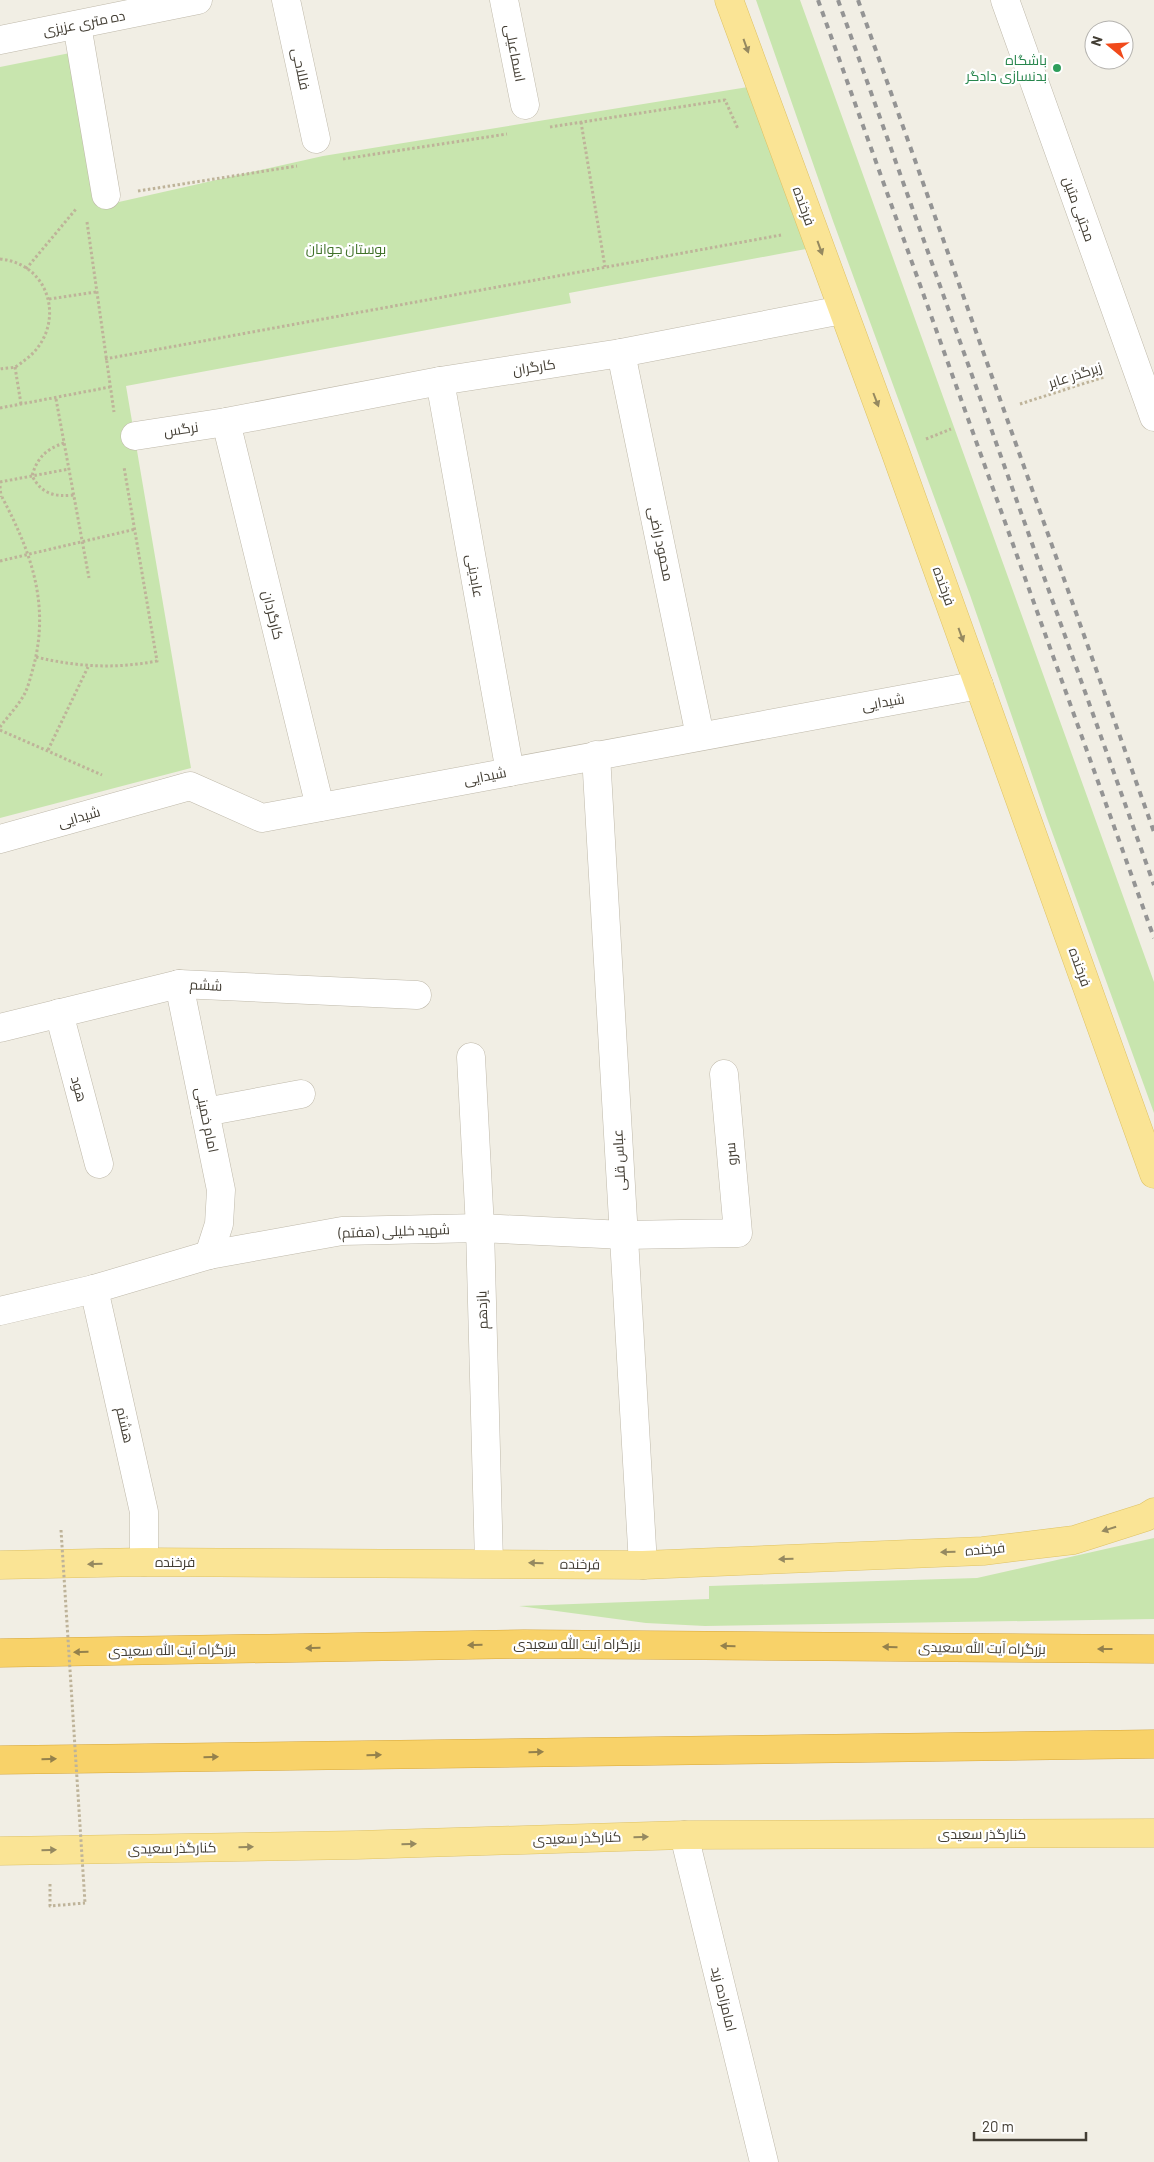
<svg xmlns="http://www.w3.org/2000/svg" width="1154" height="2162" font-family="Barlow,Cairo,sans-serif">
<rect width="100%" height="100%" fill="#f1eee4"/>
<g fill="#c8e5ae">
<polygon points="756,0 800,0 1154,982 1154,1113 1047,818 970,595 833,221"/>
<polygon points="90,49 110,204 323,156 748,87 806,249 569,293 571,303 126,386 191,768 0,818 0,67"/>
<polygon points="1154,1538 1154,1619 705,1626 646,1623 519,1606 709,1599 709,1586 977,1578"/>
</g>
<g fill="none" stroke-linecap="round" stroke-linejoin="round">
<g stroke="#bfb9aa" stroke-width="29">
<g id="minor">
<polyline points="286,0 316,139"/>
<polyline points="504,0 525,105"/>
<polyline points="1005,0 1154,417"/>
<polyline points="77,25 106,195"/>
<polyline points="0,40 198,0"/>
<polyline points="621,353 700,736"/>
<polyline points="440,381 510,772"/>
<polyline points="226,422 320,807"/>
<polyline points="135,436 226,422 440,381 621,353 842,310"/>
<polyline points="596,755 643,1565"/>
<polyline points="0,839 190,786 262,818 979,685"/>
<polyline points="179,984 221,1190 219,1224 209,1255"/>
<polyline points="59,1013 99,1164"/>
<polyline points="0,1028 179,984 417,995"/>
<polyline points="471,1057 480,1228 489,1563"/>
<polyline points="205,1112 301,1094"/>
<polyline points="94,1289 144,1512 144,1562"/>
<polyline points="0,1311 94,1289 209,1255 342,1231 480,1228 624,1235 738,1233 724,1074"/>
<polyline points="684,1835 764,2162"/>
</g>
</g>
<g stroke="#dec265" stroke-width="29">
<g id="major">
<polyline points="729,0 895,451 1154,1174"/>
<polyline points="0,1565 144,1562 643,1565 983,1551 1074,1540 1146,1517 1154,1512"/>
<polyline points="0,1851 357,1845 684,1835 1154,1833"/>
</g>
</g>
<g stroke="#d7a739" stroke-width="29">
<g id="highway">
<polyline points="0,1653 524,1644 1154,1649"/>
<polyline points="0,1760 1154,1744"/>
</g>
</g>
<g stroke="#beb399" stroke-width="3" stroke-dasharray="2.5 2.5" stroke-linecap="butt">
<polyline points="581,122 605,267"/>
<polyline points="550,127 725,100 738,129"/>
<polyline points="343,159 507,134"/>
<polyline points="138,191 297,166"/>
<polyline points="87,222 114,412"/>
<path d="M0,259c53,5 67,70 25,101 -3,2 -6,5 -10,7 -4,1 -10,1 -15,2"/>
<polyline points="26,269 76,209"/>
<polyline points="49,299 96,292"/>
<polyline points="105,359 781,235"/>
<polyline points="15,367 21,404"/>
<polyline points="56,399 89,578"/>
<polyline points="1020,404 1104,377"/>
<polyline points="0,408 110,387"/>
<polyline points="926,439 951,429"/>
<path d="M64,443c-18,6 -27,15 -32,33 10,18 22,21 42,19"/>
<polyline points="0,482 69,469"/>
<polyline points="0,486 1,497"/>
<polyline points="0,561 136,529"/>
<path d="M36,657c42,10 79,12 121,4l-33,-194"/>
<path d="M0,727c8,-11 19,-22 25,-34 3,-6 5,-14 7,-21 19,-65 0,-118 -30,-175"/>
<polyline points="0,730 102,775"/>
<polyline points="48,750 88,667"/>
<polyline points="50,1884 50,1906 85,1903"/>
</g>
<use href="#minor" stroke="#fff" stroke-width="28"/>
<use href="#major" stroke="#fae495" stroke-width="28"/>
<use href="#highway" stroke="#f8d269" stroke-width="28"/>
<g stroke="#949494" stroke-width="4" stroke-dasharray="6 6" stroke-linecap="butt">
<polyline points="818,0 1154,938"/>
<polyline points="838,0 1154,885"/>
<polyline points="858,0 1154,832"/>
</g>
<polyline stroke="#beb399" stroke-width="3" stroke-dasharray="2.5 2.5" stroke-linecap="butt" points="61,1530 85,1903"/>
</g>
<defs><path id="oneway-solid" d="M-6-.8H1V-3.2L6.5 0L1 3.2V.8H-6Z" transform="scale(1.25)"/></defs>
<g fill="#958960">
<use href="#oneway-solid" transform="translate(746 46) rotate(70)"/>
<use href="#oneway-solid" transform="translate(820 248) rotate(70)"/>
<use href="#oneway-solid" transform="translate(876 400) rotate(69)"/>
<use href="#oneway-solid" transform="translate(961 635) rotate(70)"/>
<use href="#oneway-solid" transform="translate(1109 1529) rotate(162)"/>
<use href="#oneway-solid" transform="translate(948 1552) rotate(178)"/>
<use href="#oneway-solid" transform="translate(786 1559) rotate(178)"/>
<use href="#oneway-solid" transform="translate(536 1563) rotate(-179)"/>
<use href="#oneway-solid" transform="translate(95 1564) rotate(179)"/>
<use href="#oneway-solid" transform="translate(641 1837) rotate(-2)"/>
<use href="#oneway-solid" transform="translate(409 1844) rotate(-2)"/>
<use href="#oneway-solid" transform="translate(246 1847) rotate(-1)"/>
<use href="#oneway-solid" transform="translate(49 1850) rotate(-1)"/>
</g>
<g fill="#94814c">
<use href="#oneway-solid" transform="translate(475 1645) rotate(179)"/>
<use href="#oneway-solid" transform="translate(728 1646) rotate(-179)"/>
<use href="#oneway-solid" transform="translate(890 1647) rotate(-179)"/>
<use href="#oneway-solid" transform="translate(313 1648) rotate(179)"/>
<use href="#oneway-solid" transform="translate(1105 1649) rotate(-180)"/>
<use href="#oneway-solid" transform="translate(81 1652) rotate(179)"/>
<use href="#oneway-solid" transform="translate(536 1752) rotate(-1)"/>
<use href="#oneway-solid" transform="translate(374 1755) rotate(-1)"/>
<use href="#oneway-solid" transform="translate(211 1757) rotate(-1)"/>
<use href="#oneway-solid" transform="translate(49 1759) rotate(-1)"/>
</g>
<circle fill="#2e9e5b" stroke="#fff" stroke-width="2" cx="1057" cy="68" r="5"/>
<g text-anchor="middle" stroke-width="4.5" stroke-linejoin="round" paint-order="stroke">
<g font-size="14" fill="#433e34" stroke="#fff">
<text transform="translate(84 23) rotate(-11)" y="5">ده متری عزیزی</text>
<text transform="translate(515 53) rotate(79)" y="5">اسماعیلی</text>
<text transform="translate(301 69) rotate(78)" y="5">فللاحی</text>
<text transform="translate(804 206) rotate(70)" y="5">فرخنده</text>
<text transform="translate(1079 209) rotate(70)" y="5">مجتبی متین</text>
<text transform="translate(534 367) rotate(-9)" y="5">کارگران</text>
<text transform="translate(1075 375) rotate(-18)" y="5">زیرگذر عابر</text>
<text transform="translate(181 429) rotate(-8)" y="5">نرگس</text>
<text transform="translate(661 544) rotate(78)" y="5">محمود راضی</text>
<text transform="translate(475 576) rotate(80)" y="5">عابدینی</text>
<text transform="translate(944 586) rotate(70)" y="5">فرخنده</text>
<text transform="translate(273 615) rotate(76)" y="5">کارگردان</text>
<text transform="translate(883 702) rotate(-10)" y="5">شیدایی</text>
<text transform="translate(485 776) rotate(-11)" y="5">شیدایی</text>
<text transform="translate(79 817) rotate(-16)" y="5">شیدایی</text>
<text transform="translate(1080 967) rotate(70)" y="5">فرخنده</text>
<text transform="translate(206 985) rotate(3)" y="5">ششم</text>
<text transform="translate(79 1089) rotate(75)" y="5">هود</text>
<text transform="translate(207 1120) rotate(78)" y="5">امام خمینی</text>
<text transform="translate(731 1154) rotate(-95)" y="5">سرو</text>
<text transform="translate(619 1160) rotate(-93)" y="5">عباس قلی</text>
<text transform="translate(394 1231) rotate(-2)" y="5">شهید خلیلی (هفتم)</text>
<text transform="translate(482 1310) rotate(-92)" y="5">یازدهم</text>
<text transform="translate(125 1425) rotate(77)" y="5">هشتم</text>
<text transform="translate(985 1549) rotate(-5)" y="5">فرخنده</text>
<text x="175" y="1567">فرخنده</text>
<text transform="translate(580 1564) rotate(1)" y="5">فرخنده</text>
<text x="577" y="1649">بزرگراه آیت الله سعیدی</text>
<text transform="translate(982 1648) rotate(1)" y="5">بزرگراه آیت الله سعیدی</text>
<text transform="translate(172 1650) rotate(-1)" y="5">بزرگراه آیت الله سعیدی</text>
<text x="982" y="1839">کنارگذر سعیدی</text>
<text transform="translate(577 1838) rotate(-2)" y="5">کنارگذر سعیدی</text>
<text transform="translate(172 1848) rotate(-1)" y="5">کنارگذر سعیدی</text>
<text transform="translate(724 1999) rotate(76)" y="5">امامزاده زید</text>
</g>
<g font-size="14" fill="#27864d" stroke="#fff" text-anchor="end">
<text x="1047" y="65">باشگاه<tspan x="1047" dy="16">بدنسازی دادگر</tspan></text>
</g>
<g font-size="14" fill="#41722a" stroke="#fff">
<text x="346" y="254">بوستان جوانان</text>
</g>
</g>
<g transform="translate(1109 45) rotate(288)"><circle r="24" fill="#ffffff" stroke="#b4b2ae"/>
<path d="M0-4L9 19L0 12L-9 19Z" fill="#f14a1b"/>
<text y="-8" font-size="14" font-weight="bold" text-anchor="middle" fill="#433e34">N</text>
</g>
<path d="M974 2132v8h112v-8" fill="none" stroke="#433e34" stroke-width="2.5"/>
<text x="982" y="2132" font-size="15" fill="#433e34" stroke="#ffffff" stroke-width="4" paint-order="stroke">20 m</text>
</svg>
